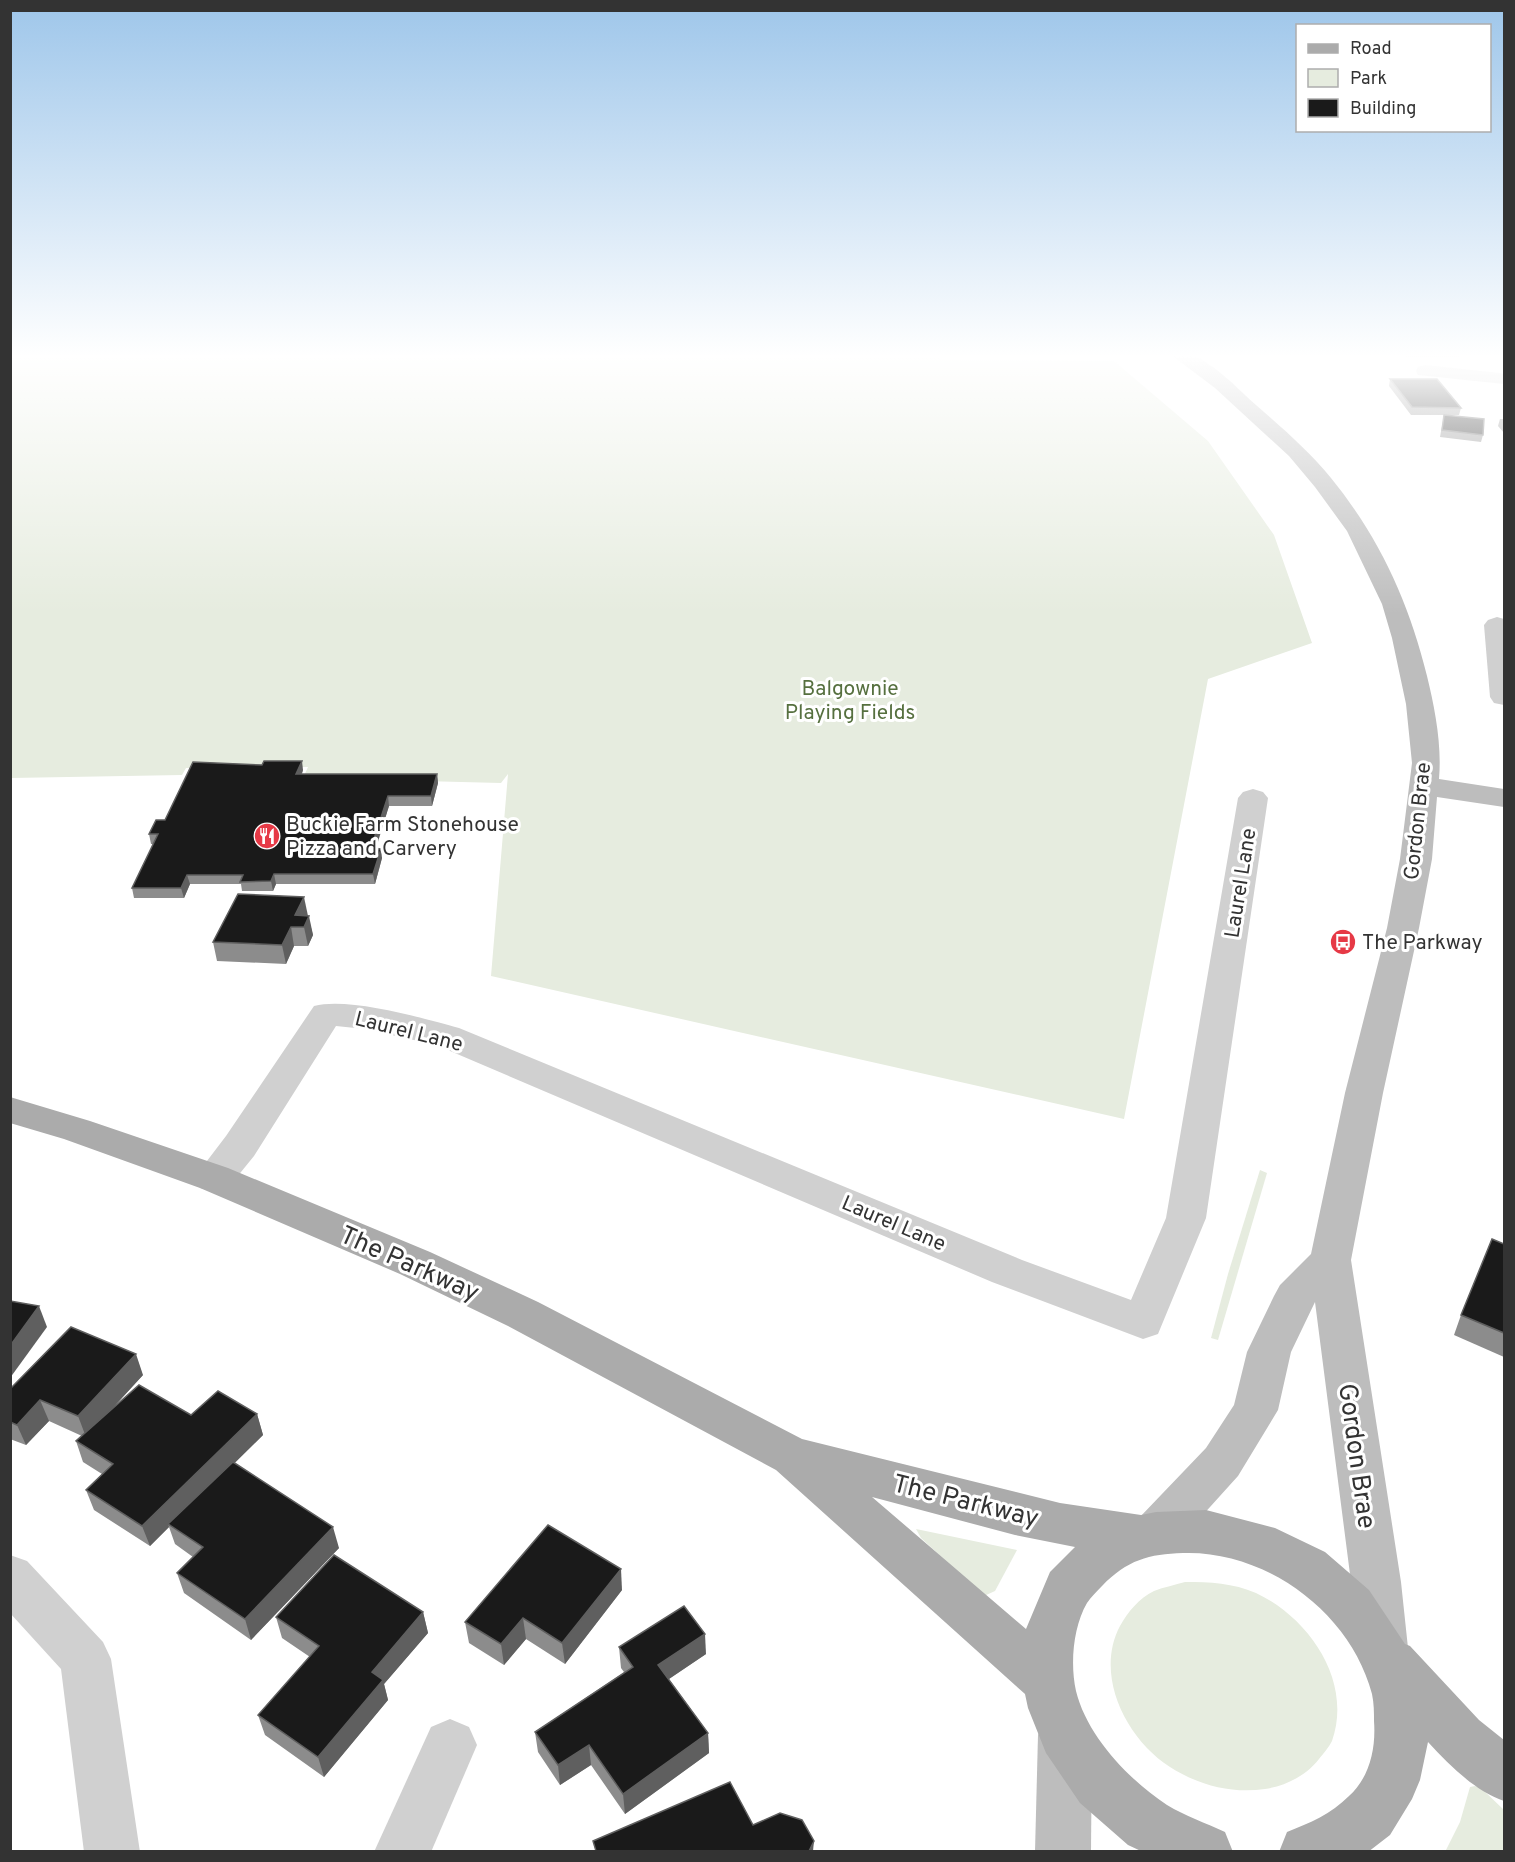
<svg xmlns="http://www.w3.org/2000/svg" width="1515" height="1862" font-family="Overpass,sans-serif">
<rect width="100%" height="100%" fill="#fff"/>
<g fill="#e6ecdf">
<polygon points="10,354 919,354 947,360 1114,361 1208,441 1274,535 1312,643 1208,679 1124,1119 491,976 508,774 501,783 303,778 308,767 186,768 182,775 11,778"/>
<polygon points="1260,1170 1267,1173 1218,1340 1211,1338 1228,1274"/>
<polygon points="916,1529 1017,1550 995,1591 984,1596 921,1538"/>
<path d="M1185,1582c25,0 48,1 71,11 53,25 97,88 76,148 -3,6 -9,13 -13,18 -13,17 -34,27 -54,30 -33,5 -67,-4 -95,-22 -44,-28 -76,-92 -50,-141 8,-14 19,-28 34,-35 10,-4 21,-6 31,-9z"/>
<polygon points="1475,1786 1481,1788 1504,1810 1504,1851 1445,1852 1460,1822 1470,1787"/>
</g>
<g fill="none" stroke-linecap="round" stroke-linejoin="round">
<g fill="#d0d0d0" fill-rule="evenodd">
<polygon points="1425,365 1500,373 1504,374 1504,384 1418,375 1416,371 1418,367"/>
<polygon points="1497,617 1504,619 1504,705 1494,703 1490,697 1484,625 1488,620"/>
<path d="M1253,789l10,3 5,6 -62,420 -48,116 -15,5 -151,-57 -556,-237 -71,-16 -29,-3 -82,130 -26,32 -14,4 -14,-4 -6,-10 32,-42 88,-130c35,-9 108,12 145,22l563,232 109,40 35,-82 72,-420 5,-6z"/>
<polygon points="10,1555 27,1561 103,1642 111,1659 140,1852 84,1852 61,1669 10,1613"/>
<polygon points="450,1719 469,1727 477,1745 431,1852 374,1852 431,1727"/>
</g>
<g fill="#bdbdbd" fill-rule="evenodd">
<path d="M1170,354c7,0 16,-2 22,1 24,10 45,33 64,50 26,23 53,46 75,73 48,59 78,124 96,198 8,33 15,69 12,103l65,10v18l-67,-10 -5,62 -13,69 -36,165 -32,167 50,322 7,66 -8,17 -18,7 -18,-7 -8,-17 -5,-66 -36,-280 -24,50 -13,58 -40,66 -65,72 -17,6 -17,-6 -7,-15 7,-15 67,-70 28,-43 13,-53 27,-56 6,-11 31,-31 34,-161 42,-165 13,-69 12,-96 -6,-59 -14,-66 -10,-34 -35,-73 -32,-44 -26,-31 -74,-68z"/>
<polygon points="1065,1709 1084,1717 1092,1735 1091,1852 1035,1852 1038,1735 1046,1717"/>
</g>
<path fill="#ababab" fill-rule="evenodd" d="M10,1097l80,24 138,47 202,84 108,50 264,137 258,64 81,12 15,-3 50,-2 69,18 50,24 44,38 36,54 5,2 69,74 25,20v61c-29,-10 -55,-36 -76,-59l-8,38 -8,19 -22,36 -22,17h-89l8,-20c23,-9 44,-18 62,-36 21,-19 27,-48 25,-75 0,-8 0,-18 -2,-27 -21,-81 -106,-144 -189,-141 -34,1 -56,7 -81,33 -5,5 -11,11 -15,17 -14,24 -17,61 -11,88 11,45 53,89 91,114 18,11 39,18 58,27l8,20h-90l-15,-7 -48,-42 -34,-50 -18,-45 -3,-14 -249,-224 -268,-144 -108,-52 -200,-86 -136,-49 -54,-16zM872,1497l143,38 60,12 -25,25 -24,57z"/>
</g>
<g fill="#8c8c8c">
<polygon points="1402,354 1461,354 1460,357 1405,357"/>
<polygon points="1390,379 1461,408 1459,415 1445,415 1483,435 1481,442 1440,437 1444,415 1411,415 1389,386"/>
<polygon points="1500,419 1504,419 1504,433 1498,426"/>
<polygon points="303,770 302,774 437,774 438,783 432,806 389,806 375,848 382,858 375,884 276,884 273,891 242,891 241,884 190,884 184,898 134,898 132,888 154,844 151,844 149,834 165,820"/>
<polygon points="308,916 313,935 308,946 294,946 286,964 217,961 213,942"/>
<polygon points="1504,1244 1504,1357 1454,1335 1461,1315"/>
<polygon points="143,1375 110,1411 191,1415 257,1414 263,1435 234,1463 339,1548 251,1640 184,1593 177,1573 193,1557 175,1544 169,1527 150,1546 94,1510 86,1490 102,1474 83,1462 76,1441 82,1436 49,1421 26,1445 10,1439 10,1389"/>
<polygon points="622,1590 565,1664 526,1639 504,1665 469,1643 465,1622"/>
<polygon points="423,1612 428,1633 384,1684 388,1700 324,1777 265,1735 258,1715 310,1657 282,1638 276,1617"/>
<polygon points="619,1647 706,1654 669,1679 708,1733 709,1753 625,1814 591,1765 560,1785 538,1752 535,1732 624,1672 621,1668"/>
</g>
<g fill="#5f5f5f">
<polygon points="302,761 303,770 298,783 296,774"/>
<polygon points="437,774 438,783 432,806 431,796"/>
<polygon points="388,796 389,806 373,858 371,848"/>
<polygon points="381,849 382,858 375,884 373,874"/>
<polygon points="274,874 276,884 273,891 271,881"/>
<polygon points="187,875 190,884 184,898 181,888"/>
<polygon points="304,897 308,916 295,915"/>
<polygon points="309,916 313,935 308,946 304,927"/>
<polygon points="291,927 294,946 286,964 282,945"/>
<polygon points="39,1306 47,1327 10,1378 10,1346"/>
<polygon points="136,1354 143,1375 86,1437 78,1416"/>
<polygon points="40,1400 49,1421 26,1445 17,1425"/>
<polygon points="257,1414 263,1435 171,1526 168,1524 169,1527 150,1546 142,1526"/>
<polygon points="333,1527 339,1548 251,1640 245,1619"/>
<polygon points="621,1569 622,1590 565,1664 562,1643"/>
<polygon points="423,1612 428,1633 384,1684 388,1700 324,1777 318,1757 372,1672"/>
<polygon points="523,1618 526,1639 504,1665 501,1644"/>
<polygon points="705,1634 706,1654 660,1685 658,1665"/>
<polygon points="708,1733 709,1753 625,1814 623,1794"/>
<polygon points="589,1745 591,1765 560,1785 558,1765"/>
<polygon points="814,1841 813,1851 809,1851"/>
</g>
<g fill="#1a1a1a" stroke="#5f5f5f" stroke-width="1.5">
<polygon points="1390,379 1437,379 1461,408 1412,407"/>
<polygon points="1444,415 1484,419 1483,435 1442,430"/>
<polygon points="264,761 302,761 296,774 437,774 431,796 388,796 371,848 381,849 373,874 274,874 271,881 240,882 243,875 187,875 181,888 132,888 158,834 149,834 156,820 165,820 193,762 262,765"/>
<polygon points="238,894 304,897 295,915 309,916 304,927 291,927 282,945 213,942"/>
<polygon points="1492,1239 1504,1244 1504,1333 1461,1315"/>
<polygon points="10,1301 39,1306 10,1346"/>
<polygon points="71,1327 136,1354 78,1416 40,1400 17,1425 10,1422 10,1389"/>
<polygon points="139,1385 191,1415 218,1391 257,1414 142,1526 86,1490 113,1464 76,1441"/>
<polygon points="233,1462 333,1527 245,1619 177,1573 203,1547 168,1524"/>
<polygon points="548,1525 621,1569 562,1643 523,1618 501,1644 465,1622"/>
<polygon points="334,1555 423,1612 372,1672 383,1680 318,1757 258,1715 319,1646 276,1617"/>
<polygon points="684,1606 705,1634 658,1665 708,1733 623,1794 589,1745 558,1765 535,1732 633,1667 619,1647"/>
<polygon points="730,1782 753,1825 780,1813 802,1820 814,1841 809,1851 596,1851 593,1841"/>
</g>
<linearGradient id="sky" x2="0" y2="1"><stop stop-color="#9ec6ea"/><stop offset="0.58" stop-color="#fff"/><stop offset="1" stop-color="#fff" stop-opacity="0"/></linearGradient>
<rect width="1515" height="614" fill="url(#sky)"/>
<defs>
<g id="restaurant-disc" transform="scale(1.35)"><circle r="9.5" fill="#e63946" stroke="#fff"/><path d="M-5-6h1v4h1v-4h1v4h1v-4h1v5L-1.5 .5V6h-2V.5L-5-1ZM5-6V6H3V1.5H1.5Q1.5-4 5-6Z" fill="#fff"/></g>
<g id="bus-disc" transform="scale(1.35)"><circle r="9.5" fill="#e63946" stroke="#fff"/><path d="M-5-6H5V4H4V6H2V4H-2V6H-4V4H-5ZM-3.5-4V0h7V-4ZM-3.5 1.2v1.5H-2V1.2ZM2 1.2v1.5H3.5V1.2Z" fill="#fff"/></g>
</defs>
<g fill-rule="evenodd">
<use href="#restaurant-disc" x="267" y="836"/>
<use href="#bus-disc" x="1343" y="942"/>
</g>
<g text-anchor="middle" stroke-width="6" stroke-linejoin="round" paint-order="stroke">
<g font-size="21" fill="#56703f" stroke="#fff">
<text x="850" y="695">Balgownie<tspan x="850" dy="24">Playing Fields</tspan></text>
</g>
<g font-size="21" fill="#333" stroke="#fff">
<text transform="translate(1417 821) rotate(-84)" y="7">Gordon Brae</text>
<text transform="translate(1240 883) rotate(-81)" y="7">Laurel Lane</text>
<text transform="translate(409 1031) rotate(14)" y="7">Laurel Lane</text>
<text transform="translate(894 1223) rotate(23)" y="7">Laurel Lane</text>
</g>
<g font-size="21" fill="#333" stroke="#fff" text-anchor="start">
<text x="286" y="831">Buckie Farm Stonehouse<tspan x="286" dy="24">Pizza and Carvery</tspan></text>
<text x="1362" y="949">The Parkway</text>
</g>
<g font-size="26" fill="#333" stroke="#fff">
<text transform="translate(410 1263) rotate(24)" y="9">The Parkway</text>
<text transform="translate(1358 1456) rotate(82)" y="9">Gordon Brae</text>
<text transform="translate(966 1500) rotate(14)" y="9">The Parkway</text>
</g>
</g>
<rect width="1515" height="1862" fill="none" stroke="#333333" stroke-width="24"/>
<rect x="1296" y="24" width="195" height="108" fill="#ffffff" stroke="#adadad" stroke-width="1.5"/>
<rect x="1308" y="44" width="30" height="9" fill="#ababab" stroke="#adadad" stroke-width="1.5"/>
<text x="1350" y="54" font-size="18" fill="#333333">Road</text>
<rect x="1308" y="69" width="30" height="18" fill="#e6ecdf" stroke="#adadad" stroke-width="1.5"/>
<text x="1350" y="84" font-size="18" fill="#333333">Park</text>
<rect x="1308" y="99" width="30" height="18" fill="#1a1a1a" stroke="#adadad" stroke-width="1.5"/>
<text x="1350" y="114" font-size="18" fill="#333333">Building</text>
</svg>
